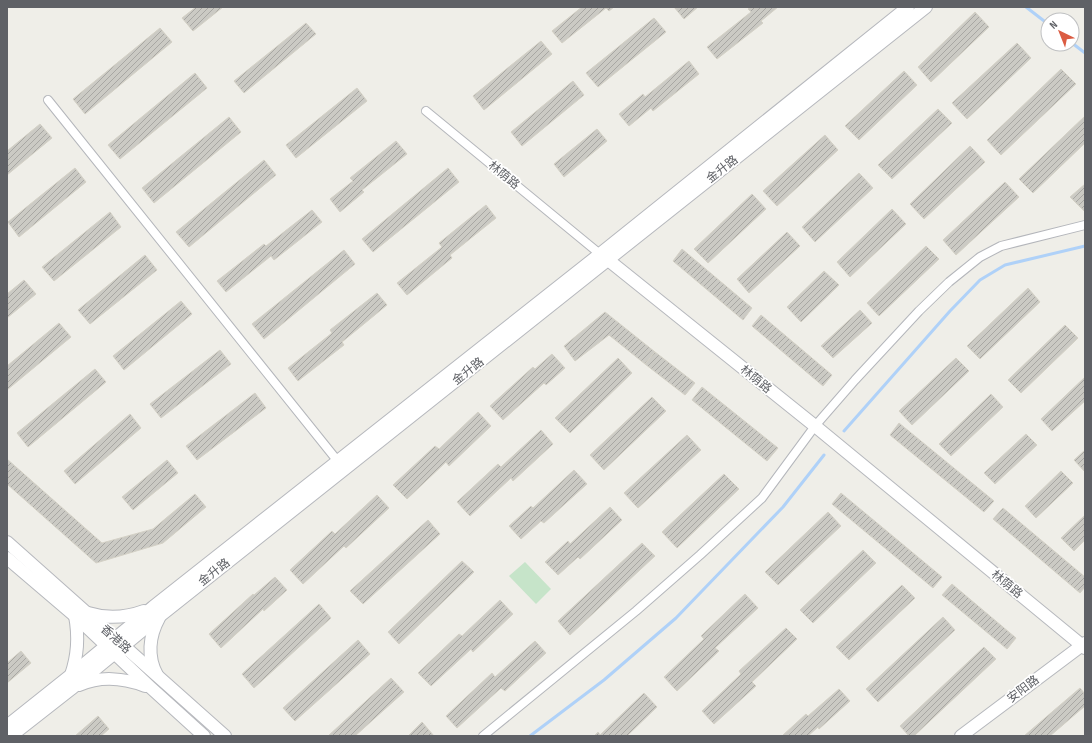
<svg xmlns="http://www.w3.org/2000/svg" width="1092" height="743" font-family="'Sofia Sans Condensed','Noto Sans SC',sans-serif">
<defs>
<pattern id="building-hatch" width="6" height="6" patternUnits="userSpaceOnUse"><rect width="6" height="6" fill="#cbcac4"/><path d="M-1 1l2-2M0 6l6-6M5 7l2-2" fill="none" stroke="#a8a7a3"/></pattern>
</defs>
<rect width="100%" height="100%" fill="#efeee8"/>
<polygon fill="#c6e4c9" points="525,562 551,589 536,604 509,576"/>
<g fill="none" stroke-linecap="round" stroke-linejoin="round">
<g stroke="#afd1f8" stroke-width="3">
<polyline points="1026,7 1048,24"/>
<polyline points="1072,43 1085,53"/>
<polyline points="844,431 950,311 980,280 1005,265 1085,246"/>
<polyline points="530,736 604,680 676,618 783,507 824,455"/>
</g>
</g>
<g fill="url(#building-hatch)" stroke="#d4d1c6">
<polygon points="196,7 223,7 193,31 182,18"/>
<polygon points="582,7 614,7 609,11 606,8 562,43 552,31"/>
<polygon points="674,7 698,7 684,19"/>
<polygon points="751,7 778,7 761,21 763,23 717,59 707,47 751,12 748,9"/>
<polygon points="975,12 989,27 931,82 918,67"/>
<polygon points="654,18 666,32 598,87 586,73"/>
<polygon points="306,23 316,34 244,93 234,81"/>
<polygon points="160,28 172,42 85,114 73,99"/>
<polygon points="541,41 552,54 484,110 473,96"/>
<polygon points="1017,43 1031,58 967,119 952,103"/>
<polygon points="689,61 699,74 653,111 651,108 629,126 619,114 643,94 645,97"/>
<polygon points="1061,69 1076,84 1001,155 987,140"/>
<polygon points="904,71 917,85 859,140 845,126"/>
<polygon points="195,73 207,88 120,159 108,145"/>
<polygon points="573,81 584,95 522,146 511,132"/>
<polygon points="357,88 367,101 296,158 286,145"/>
<polygon points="938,109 952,123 892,179 878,165"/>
<polygon points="1085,116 1085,143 1033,193 1019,179"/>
<polygon points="229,117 241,132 154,203 142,188"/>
<polygon points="40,124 52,138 7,175 7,151"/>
<polygon points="597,129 607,141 564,177 554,164"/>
<polygon points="825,135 838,150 777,206 763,191"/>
<polygon points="396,141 407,154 362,190 364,192 340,212 330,199 353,181 350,178"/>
<polygon points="970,146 985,162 924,219 910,204"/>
<polygon points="264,160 276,175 189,247 176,232"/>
<polygon points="75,168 86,182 19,237 8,222"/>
<polygon points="448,168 459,182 373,252 362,239"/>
<polygon points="859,173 873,188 815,242 802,227"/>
<polygon points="1005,182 1019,197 956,255 943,240"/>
<polygon points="1085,184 1085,212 1070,197"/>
<polygon points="752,194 766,209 708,263 694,249"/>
<polygon points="486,205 496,218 450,255 452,258 407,295 397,283 442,247 439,243"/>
<polygon points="892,209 906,224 850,277 837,262"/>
<polygon points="312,210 322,222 274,260 271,256 226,292 217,281 264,244 266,246"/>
<polygon points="110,212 121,227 54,281 42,267"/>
<polygon points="787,232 800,246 749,293 737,279"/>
<polygon points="926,246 939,259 879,316 867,303"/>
<polygon points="682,249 752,308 743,320 673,261"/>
<polygon points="344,250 355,264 264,339 252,324"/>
<polygon points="145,255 157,270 90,324 78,310"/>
<polygon points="824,271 839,285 801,322 787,307"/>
<polygon points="24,280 36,294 7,318 7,294"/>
<polygon points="1028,288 1040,302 980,359 967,346"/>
<polygon points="377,293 387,305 342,342 344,345 298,381 288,368 332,333 330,330"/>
<polygon points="181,301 192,314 124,370 113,356"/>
<polygon points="860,310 872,323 833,358 821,346"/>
<polygon points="605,312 655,352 645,364 609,335 575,361 564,346"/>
<polygon points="761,315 832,375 823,386 752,326"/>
<polygon points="59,323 71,337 7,390 7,366"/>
<polygon points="1065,325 1078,338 1021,393 1008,380"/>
<polygon points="220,350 231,364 161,418 150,404"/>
<polygon points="655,352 695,383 685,395 645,364"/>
<polygon points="552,354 565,368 546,385 544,383 503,420 490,406 533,367 535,369"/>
<polygon points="618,358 632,373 570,433 555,418"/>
<polygon points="956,358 969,371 912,425 899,411"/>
<polygon points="95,369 106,382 28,447 17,433"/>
<polygon points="1085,377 1085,401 1052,431 1041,419"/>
<polygon points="702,387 778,448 767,461 692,400"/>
<polygon points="255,393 266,408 197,460 186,446"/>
<polygon points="991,394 1003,407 951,456 939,444"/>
<polygon points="652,397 666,411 604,470 590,455"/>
<polygon points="478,412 491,426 449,466 446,462 407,499 393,485 435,446 439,449"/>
<polygon points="130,414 141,428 75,484 64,471"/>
<polygon points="899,423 994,501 984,512 890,435"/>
<polygon points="541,430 553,444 513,481 511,478 470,516 457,502 498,464 501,467"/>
<polygon points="1026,434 1037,445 995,484 984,473"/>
<polygon points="687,435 701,450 638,508 624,493"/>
<polygon points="1085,450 1085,472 1074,460"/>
<polygon points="7,459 102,543 153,529 195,494 206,507 163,543 96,563 7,484"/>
<polygon points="167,460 178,473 133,510 122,497"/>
<polygon points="574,470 587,484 544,523 541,521 521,539 509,526 531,506 533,508"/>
<polygon points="1061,471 1073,483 1036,518 1025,506"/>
<polygon points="724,474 739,489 677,548 662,532"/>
<polygon points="841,493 942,577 933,588 832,504"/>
<polygon points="377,495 389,508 346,548 344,546 303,584 290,570 332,531 335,534"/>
<polygon points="610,507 622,520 580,559 578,557 558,575 545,562 568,541 570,544"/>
<polygon points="1003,508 1085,577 1085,587 1080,593 993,519"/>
<polygon points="828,512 841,526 778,585 765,572"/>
<polygon points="1085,515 1085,540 1074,551 1061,538"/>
<polygon points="428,520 440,534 363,604 350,591"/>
<polygon points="642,543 655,556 570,635 558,621"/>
<polygon points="863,550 876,563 813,623 800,610"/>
<polygon points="462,561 474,572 399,644 388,632"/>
<polygon points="275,577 287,590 264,611 263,609 221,648 209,634 253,594 254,595"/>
<polygon points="952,584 1016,638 1007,649 942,595"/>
<polygon points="902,585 915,598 849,660 836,647"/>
<polygon points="745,594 758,608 715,648 719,651 677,691 664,677 704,639 701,636"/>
<polygon points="500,600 513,614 473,652 471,649 431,686 418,673 459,634 462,636"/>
<polygon points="319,604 331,618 254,688 242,674"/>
<polygon points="943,617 955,630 878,702 866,689"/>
<polygon points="786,628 797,639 752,682 756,686 714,724 702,711 741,674 739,671"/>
<polygon points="358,640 370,654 295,721 283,708"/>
<polygon points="535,641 546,653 505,691 501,688 457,728 446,716 492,673 495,677"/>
<polygon points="984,647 996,659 914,736 909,736 900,726"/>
<polygon points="21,651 31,663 7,683 7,663"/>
<polygon points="391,678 404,692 355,736 328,736"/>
<polygon points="1080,688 1085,694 1085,706 1050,736 1024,736"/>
<polygon points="839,689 850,701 819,729 818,727 808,736 782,736 806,714 808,716"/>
<polygon points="644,693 657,707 627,736 594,736 598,732 600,735"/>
<polygon points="98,716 109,729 101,736 75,736"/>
<polygon points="422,722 434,736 408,736"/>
</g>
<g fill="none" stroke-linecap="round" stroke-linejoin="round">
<g stroke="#b4b6bb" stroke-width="10">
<g id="street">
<polyline points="48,100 340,464"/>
<polyline points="426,111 600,254"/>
<polyline points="483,736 636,611 700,555 762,498 815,426 855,380 919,311 949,282 980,257 1001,246 1085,225"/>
</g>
</g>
<g stroke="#b6b8bd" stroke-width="14">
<g id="secondary">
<polyline points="602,255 815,426 1085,648"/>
<polyline points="7,542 225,736"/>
<polyline points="7,558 75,616 150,687 204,736"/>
<path d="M88,613c19,6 37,5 56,-2"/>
<path d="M71,675c7,-20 8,-38 4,-59"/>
<path d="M157,675c-10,-18 -8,-39 2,-57"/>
<path d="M79,685c21,-9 45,-7 66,1"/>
<polyline points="7,726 71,675 153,607 600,254 908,7"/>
<polyline points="11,736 71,689 161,615 926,7"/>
<polyline points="961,736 1085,643"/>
</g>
</g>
<use href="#street" stroke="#fff" stroke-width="8"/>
<use href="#secondary" stroke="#fff" stroke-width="12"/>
</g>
<g text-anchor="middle" stroke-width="3.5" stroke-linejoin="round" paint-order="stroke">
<g font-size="12" fill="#5f6166" stroke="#fff">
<text transform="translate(722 169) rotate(-38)" y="4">金升路</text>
<text transform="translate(504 175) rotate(39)" y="4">林荫路</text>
<text transform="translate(468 371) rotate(-38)" y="4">金升路</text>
<text transform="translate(756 379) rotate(39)" y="4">林荫路</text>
<text transform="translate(214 572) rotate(-38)" y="4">金升路</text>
<text transform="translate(1007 584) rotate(39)" y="4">林荫路</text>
<text transform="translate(116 639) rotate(42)" y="4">香港路</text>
<text transform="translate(1023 689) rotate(-37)" y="4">安阳路</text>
</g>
</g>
<rect width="1092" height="743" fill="none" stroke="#5f6166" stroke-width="16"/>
<g transform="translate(1060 32) rotate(317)"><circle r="19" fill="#ffffff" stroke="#bfc0c2"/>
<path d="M0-3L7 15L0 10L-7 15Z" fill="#db5c42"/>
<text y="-6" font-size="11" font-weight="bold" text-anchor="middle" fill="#5f6166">N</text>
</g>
</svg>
